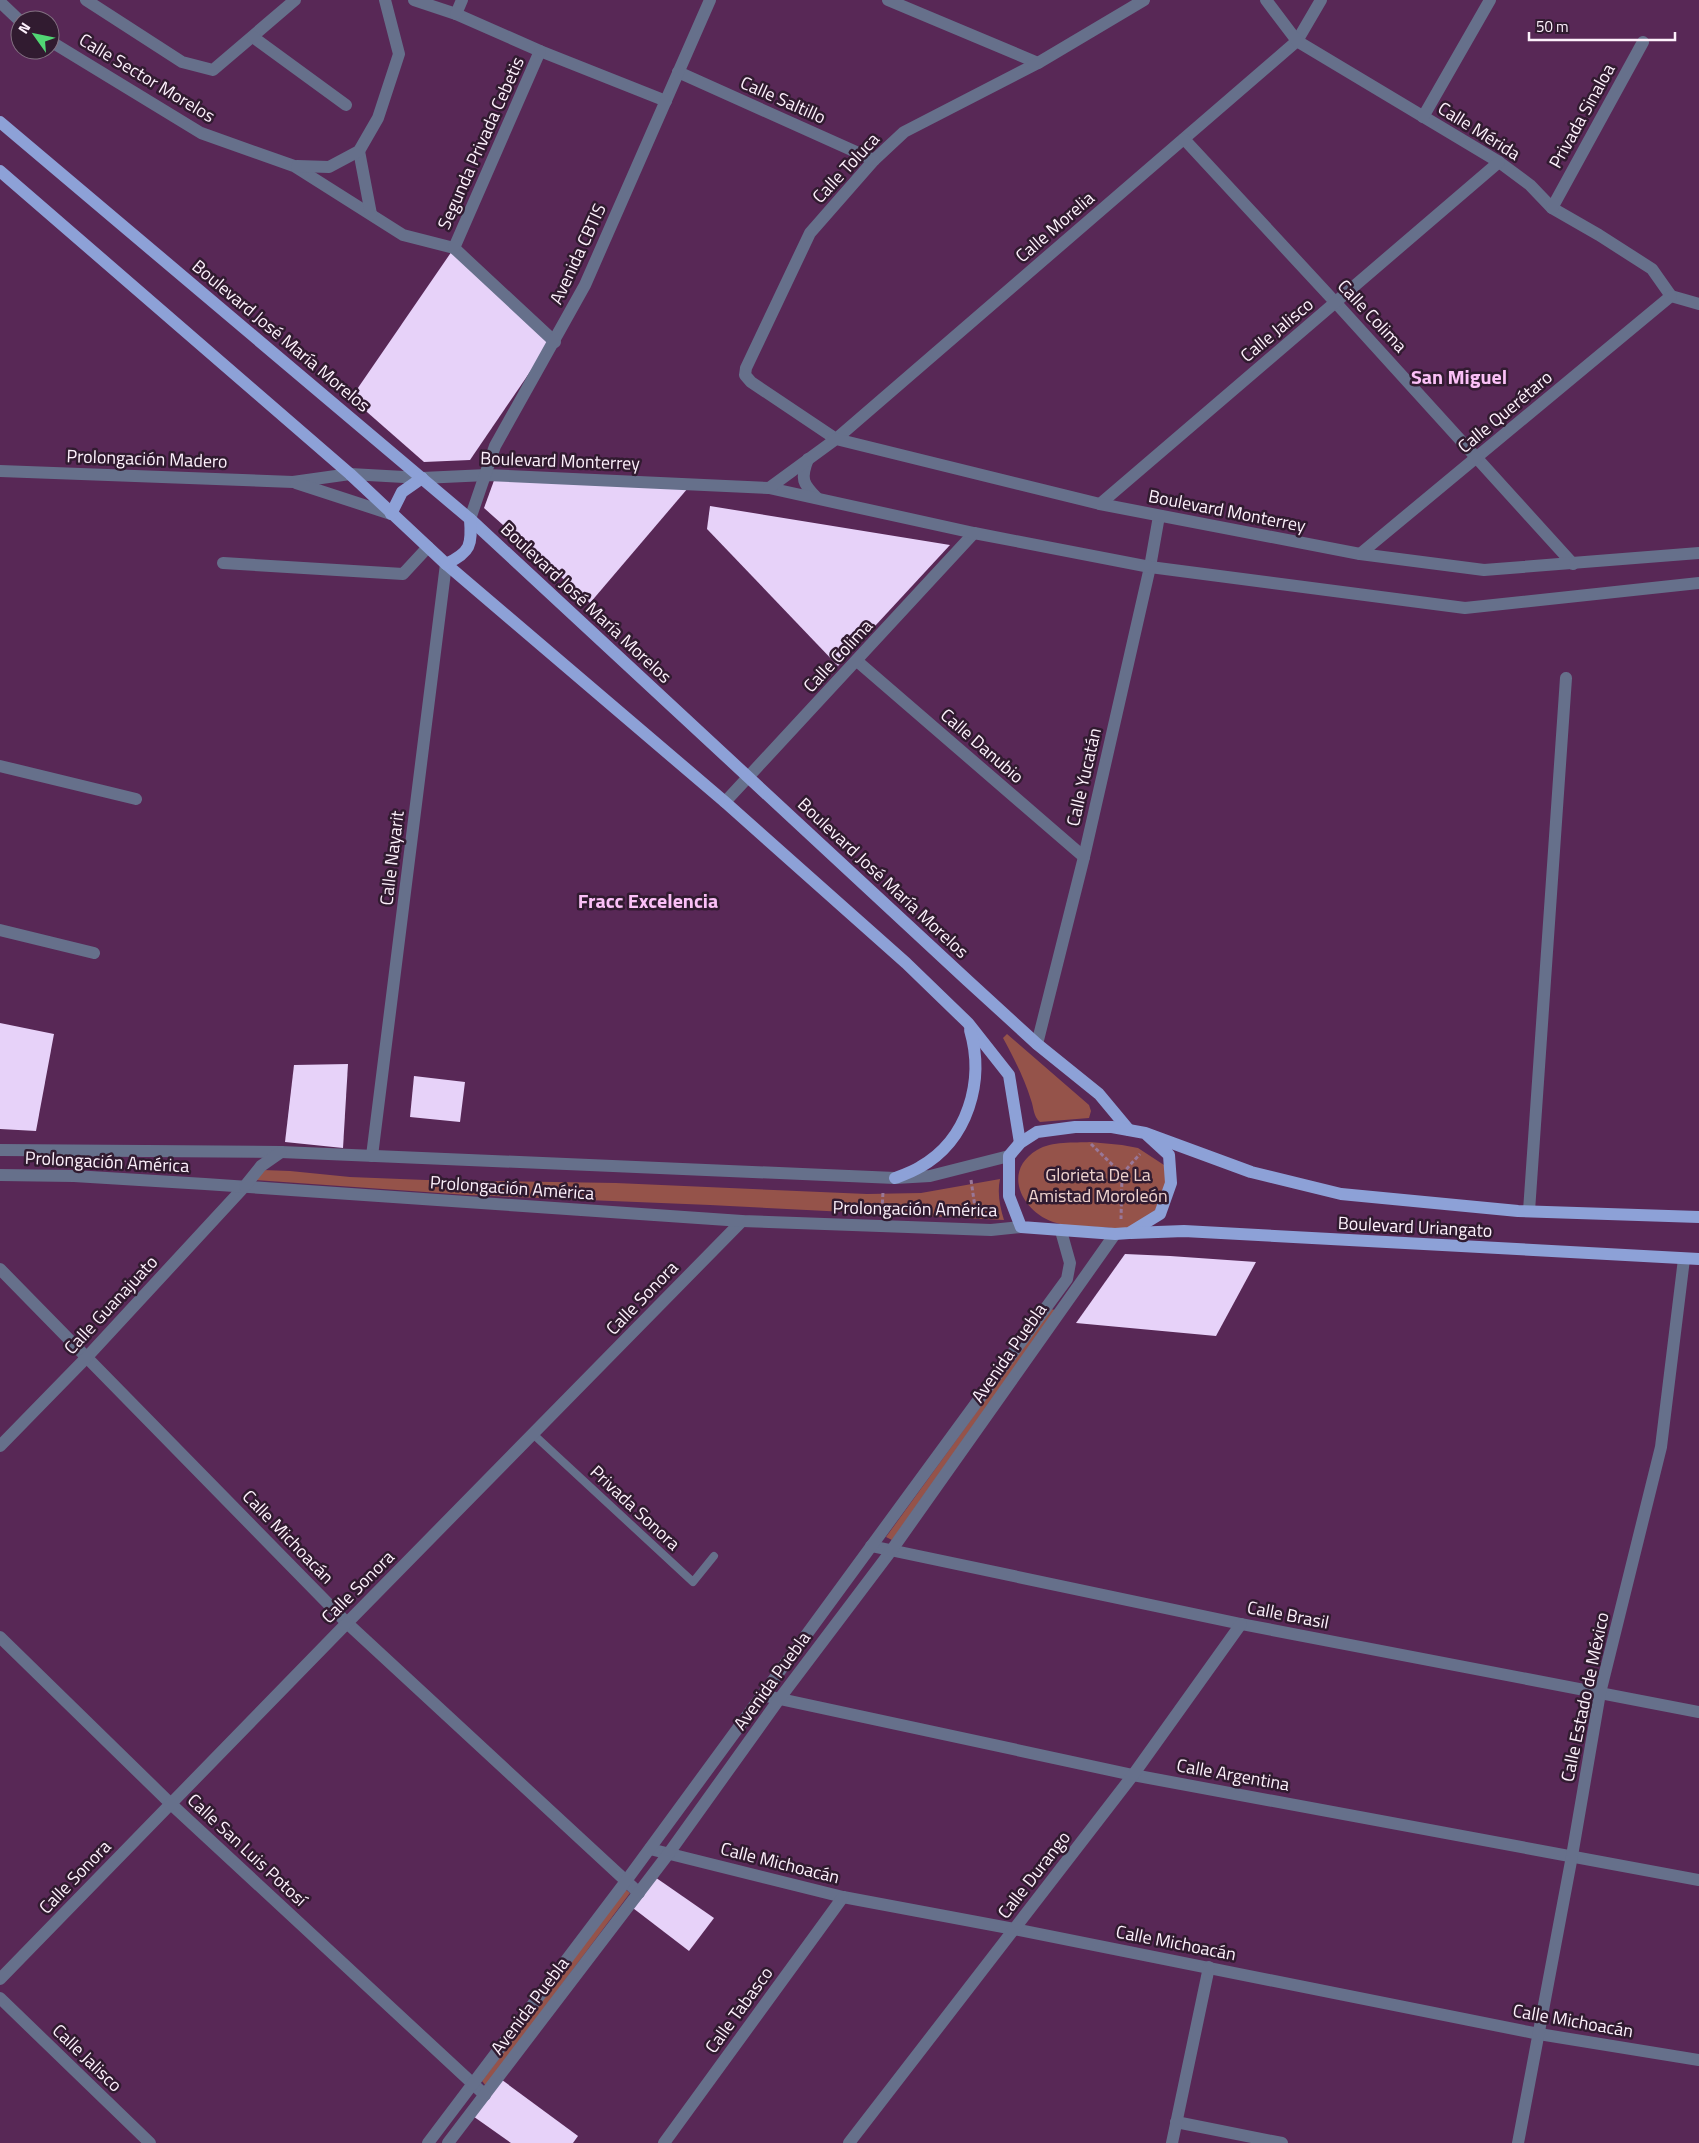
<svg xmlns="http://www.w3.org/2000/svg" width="1699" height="2143" font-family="'Titillium Web',sans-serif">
<rect width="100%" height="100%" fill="#582856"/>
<g fill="#95534a">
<path d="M1007,1034l82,71 2,6 -2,7 -49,4c-7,-6 -6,-14 -9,-22 -6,-20 -18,-44 -28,-62z"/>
<path d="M1090,1142l32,3 16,3 26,17 3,11 -9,34c-8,5 -20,17 -29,18 -9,2 -22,-1 -31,-1 -15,-1 -31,0 -45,-5 -32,-12 -51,-51 -16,-72 15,-9 37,-7 53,-8z"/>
<path d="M263,1170l27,1 60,6 76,3 190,3 251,11 54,-1 79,-14c-3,14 0,28 4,41l-294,-15 -242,-10 -213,-15z"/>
<polygon points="1051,1309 1055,1310 892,1540 886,1537"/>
<polygon points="625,1889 630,1893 486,2086 482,2081"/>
</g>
<g fill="#e7d2f9">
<polygon points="452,251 551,341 470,460 424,462 351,398"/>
<polygon points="496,475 688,488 590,603 484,508"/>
<polygon points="710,506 950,545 838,666 707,529"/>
<polygon points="0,1023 54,1034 36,1131 0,1129"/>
<polygon points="348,1064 343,1148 285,1142 294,1065"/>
<polygon points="414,1076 465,1082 460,1122 410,1117"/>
<polygon points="1125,1254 1170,1256 1256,1262 1216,1336 1076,1323"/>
<polygon points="652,1875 714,1918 689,1951 629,1905"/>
<polygon points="498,2077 578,2136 573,2143 511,2143 470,2114"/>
</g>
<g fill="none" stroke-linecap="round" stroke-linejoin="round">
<g stroke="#997798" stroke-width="3" stroke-dasharray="4 2.5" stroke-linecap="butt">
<polyline points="1091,1144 1122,1174 1121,1219"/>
<polyline points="1122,1174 1140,1154"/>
<polyline points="971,1180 976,1214"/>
<polyline points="882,1210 883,1192"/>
</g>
<polyline stroke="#66708b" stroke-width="8" points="533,1434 693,1582 714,1556"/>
<g stroke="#66708b" stroke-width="12">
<polyline points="86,0 182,62 213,70 295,0"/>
<polyline points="414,0 456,14 540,51 666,101"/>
<polyline points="888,0 1038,63"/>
<polyline points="1144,0 1038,63 904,132 874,160 810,233 746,368 745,375 751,382 836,439 1297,41 1321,0"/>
<polyline points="1266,0 1297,41 1499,162 1530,185 1552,208 1599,235 1652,269 1671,296"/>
<polyline points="0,2 20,21"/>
<polyline points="456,14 462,0"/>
<polyline points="253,37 346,105"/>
<polyline points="50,41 201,133 294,166 403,235 454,248 555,342"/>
<polyline points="678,72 874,160"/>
<polyline points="1423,117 1490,0"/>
<polyline points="1184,139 1336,303 1573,564"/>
<polyline points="359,151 371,214"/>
<polyline points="297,166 329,167 359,151 378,118 399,54 385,0"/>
<polyline points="1552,208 1643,42"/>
<polyline points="454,248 540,51"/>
<polyline points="1671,296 1699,304"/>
<polyline points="0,471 293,482 350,474"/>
<polyline points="296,483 391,514"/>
<polyline points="1100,504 1499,162"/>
<polyline points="1360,554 1671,296"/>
<polyline points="223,563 403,574 428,547"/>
<polyline points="857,661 1084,857"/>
<polyline points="0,766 136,799"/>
<polyline points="725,802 974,533"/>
<polyline points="0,930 94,953"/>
<polyline points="1037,1044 1084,857 1150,567 1159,516"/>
<polyline points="372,1156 446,564"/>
<polyline points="1529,1211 1566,678"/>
<polyline points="0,1269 347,1623 639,1893"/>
<polyline points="0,1446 87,1357 245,1186"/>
<polyline points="871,1546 1241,1624 1699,1712"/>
<polyline points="0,1637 171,1804 485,2095"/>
<polyline points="762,1695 1133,1775 1699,1880"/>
<polyline points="650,1849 843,1897 1014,1929 1539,2034 1699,2060"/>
<polyline points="0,1979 347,1623 742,1221"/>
<polyline points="0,1998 150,2143"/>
<polyline points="1176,2122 1282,2143"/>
<polyline points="664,2143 843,1897"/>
<polyline points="849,2143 1133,1775 1241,1624"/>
<polyline points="1172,2143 1209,1967"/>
<polyline points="1518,2143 1572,1856 1600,1693 1661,1447 1684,1259"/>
</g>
<g stroke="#66708b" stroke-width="12">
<path d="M808,459c-8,20 -5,25 9,39"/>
<polyline points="350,474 422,478 487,475 769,488 974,533 1150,567 1465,608 1699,583"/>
<polyline points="769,488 836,439 1100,504 1360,554 1484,570 1699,553"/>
<polyline points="470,519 495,446 585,285 710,0"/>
<polyline points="0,1150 281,1152 895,1178 930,1176 1009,1156"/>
<polyline points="0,1175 74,1176 205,1184 742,1221 991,1230 1021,1227"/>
<polyline points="245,1186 261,1166 281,1152"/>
<polyline points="428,2143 626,1881 1067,1279 1070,1263 1061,1231"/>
<polyline points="448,2143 669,1853 780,1698 891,1551 1115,1234"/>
</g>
<g stroke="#8da1d7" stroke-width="12">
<polyline points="0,122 470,519 967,980 1037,1044 1099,1094 1129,1130"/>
<polyline points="0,171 350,474 446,564 725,802 906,963 968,1023 1009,1075 1020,1143"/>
<polyline points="391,514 402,492 422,478"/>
<path d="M446,564c25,-12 26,-19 24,-45"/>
<polyline points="1145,1133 1169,1155 1171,1183 1160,1214 1129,1233 1115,1234 1021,1227 1009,1196 1009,1156 1020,1143 1037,1132 1075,1127 1112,1127 1145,1133 1251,1172 1341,1194 1518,1211 1699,1217"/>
<path d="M895,1178c8,-3 17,-6 25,-11 48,-27 65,-86 50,-137"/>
<polyline points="1131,1233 1184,1231 1699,1259"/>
</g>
</g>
<g text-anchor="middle" stroke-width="5" stroke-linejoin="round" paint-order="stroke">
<g font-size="18" fill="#fdf1fc" stroke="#311b30">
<text transform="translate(147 78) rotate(31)" y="6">Calle Sector Morelos</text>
<text transform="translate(783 100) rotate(24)" y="6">Calle Saltillo</text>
<text transform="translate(1582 116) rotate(-61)" y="6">Privada Sinaloa</text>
<text transform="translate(1479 131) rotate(32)" y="6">Calle Mérida</text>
<text transform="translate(481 143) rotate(-66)" y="6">Segunda Privada Cebetis</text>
<text transform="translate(846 168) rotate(-47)" y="6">Calle Toluca</text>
<text transform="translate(1055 227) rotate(-41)" y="6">Calle Morelia</text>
<text transform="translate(578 254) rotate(-65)" y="6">Avenida CBTIS</text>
<text transform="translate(1372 316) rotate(47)" y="6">Calle Colima</text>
<text transform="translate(1277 330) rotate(-40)" y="6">Calle Jalisco</text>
<text transform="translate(281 336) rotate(40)" y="6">Boulevard José María Morelos</text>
<text transform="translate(1505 412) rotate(-40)" y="6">Calle Querétaro</text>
<text transform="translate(147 459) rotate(2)" y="6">Prolongación Madero</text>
<text transform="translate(560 461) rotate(2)" y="6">Boulevard Monterrey</text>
<text transform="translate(1227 511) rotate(11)" y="6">Boulevard Monterrey</text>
<text transform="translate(586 603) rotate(43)" y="6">Boulevard José María Morelos</text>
<text transform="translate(838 656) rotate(-47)" y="6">Calle Colima</text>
<text transform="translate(982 746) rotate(41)" y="6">Calle Danubio</text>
<text transform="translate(1084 777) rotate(-77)" y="6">Calle Yucatán</text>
<text transform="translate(392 858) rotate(-83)" y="6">Calle Nayarit</text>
<text transform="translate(883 878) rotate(43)" y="6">Boulevard José María Morelos</text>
<text transform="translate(107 1162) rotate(3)" y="6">Prolongación América</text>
<text transform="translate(512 1188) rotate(4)" y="6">Prolongación América</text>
<text transform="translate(915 1209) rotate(1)" y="6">Prolongación América</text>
<text transform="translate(1415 1227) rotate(3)" y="6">Boulevard Uriangato</text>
<text transform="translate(642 1298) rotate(-46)" y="6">Calle Sonora</text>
<text transform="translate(111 1305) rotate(-47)" y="6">Calle Guanajuato</text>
<text transform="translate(1009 1353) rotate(-55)" y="6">Avenida Puebla</text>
<text transform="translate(635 1508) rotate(43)" y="6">Privada Sonora</text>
<text transform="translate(288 1537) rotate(46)" y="6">Calle Michoacán</text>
<text transform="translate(358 1587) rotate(-45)" y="6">Calle Sonora</text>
<text transform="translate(1288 1615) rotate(11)" y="6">Calle Brasil</text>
<text transform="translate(772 1681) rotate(-54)" y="6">Avenida Puebla</text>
<text transform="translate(1585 1697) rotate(-78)" y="6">Calle Estado de México</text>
<text transform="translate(1233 1775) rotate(10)" y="6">Calle Argentina</text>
<text transform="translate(247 1850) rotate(43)" y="6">Calle San Luis Potosí</text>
<text transform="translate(780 1863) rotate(14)" y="6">Calle Michoacán</text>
<text transform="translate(1034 1875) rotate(-52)" y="6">Calle Durango</text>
<text transform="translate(75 1877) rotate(-46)" y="6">Calle Sonora</text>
<text transform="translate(1176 1943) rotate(11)" y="6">Calle Michoacán</text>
<text transform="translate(530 2006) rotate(-53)" y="6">Avenida Puebla</text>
<text transform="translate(739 2010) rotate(-54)" y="6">Calle Tabasco</text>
<text transform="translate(1573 2021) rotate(10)" y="6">Calle Michoacán</text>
<text transform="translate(87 2058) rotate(44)" y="6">Calle Jalisco</text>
</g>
<g font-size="18" fill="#eed3ce" stroke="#311b30">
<text x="1098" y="1181">Glorieta De La<tspan x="1098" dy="21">Amistad Moroleón</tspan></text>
</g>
<g font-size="20" font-weight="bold" fill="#fbc0f7" stroke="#311b30">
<text x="1459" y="384">San Miguel</text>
<text x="648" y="908">Fracc Excelencia</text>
</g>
</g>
<g transform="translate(35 35) rotate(303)"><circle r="24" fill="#311b30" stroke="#837182"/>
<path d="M0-4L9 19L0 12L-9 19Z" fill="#51d674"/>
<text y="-8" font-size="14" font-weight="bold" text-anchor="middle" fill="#fdf1fc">N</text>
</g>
<path d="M1529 32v8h146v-8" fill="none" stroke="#fdf1fc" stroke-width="2.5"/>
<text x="1536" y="32" font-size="15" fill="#fdf1fc" stroke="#311b30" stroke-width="4" paint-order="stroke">50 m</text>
</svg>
